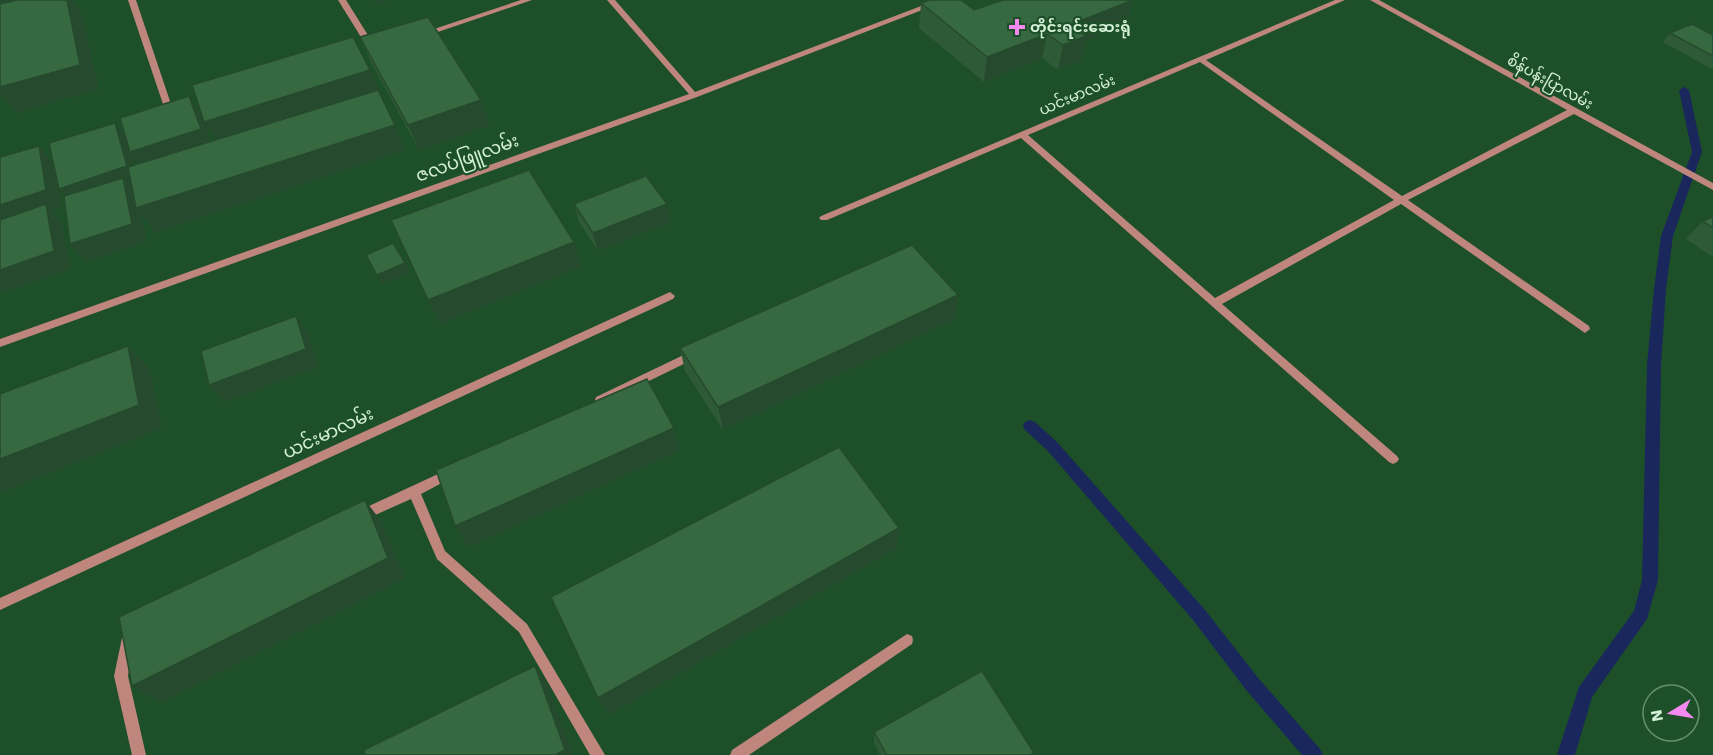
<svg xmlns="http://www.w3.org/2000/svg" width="1713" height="755" font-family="'Work Sans','Noto Sans Myanmar',sans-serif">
<rect width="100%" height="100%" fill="#1d5028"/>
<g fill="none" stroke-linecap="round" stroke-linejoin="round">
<g fill="#19275d" fill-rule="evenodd">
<polygon points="1684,87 1689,90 1702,152 1673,236 1666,289 1661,365 1658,580 1647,619 1592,697 1575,755 1557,755 1579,687 1634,611 1642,580 1647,365 1654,289 1661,236 1692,152 1679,90"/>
<polygon points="1030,420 1035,422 1057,442 1205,610 1259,679 1320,749 1323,755 1302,755 1247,691 1193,620 1047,450 1025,430 1023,426 1025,422"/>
</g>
<g fill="#bf867e" fill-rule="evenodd">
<polygon points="128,0 136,0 175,116 174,118 171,119 167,116"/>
<polygon points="338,0 346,0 376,48 375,50 369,50"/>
<polygon points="521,0 532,0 426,36 419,34"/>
<polygon points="607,0 615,0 695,92 937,0 948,0 697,97 0,347 0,339 689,94"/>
<path d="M1335,0h10l-139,60 196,136 165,-86 -197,-110h9l334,183v7l-139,-76 -166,86 181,126 1,3 -5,4 -184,-129 -179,100 175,152 2,3 -2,3 -4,2 -4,-2 -368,-324 -194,82h-6l-2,-2 2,-2zM1200,62l194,138 -179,98 -187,-163z"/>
<polygon points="670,292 675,296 673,299 0,610 0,598"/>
<polygon points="694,350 698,351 699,354 698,357 604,403 596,403 595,400 596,397"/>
<polygon points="451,468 455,470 457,473 455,476 421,494 445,551 527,624 605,755 590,755 519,632 437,559 411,499 364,520 360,521 356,520 354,516 356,512"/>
<polygon points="128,632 133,634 134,638 128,676 146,755 132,755 114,676 122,638 123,634"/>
<polygon points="907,634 912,636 913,640 912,644 749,755 730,755 732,750"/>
</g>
</g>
<g fill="#2f5a37">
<polygon points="1133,0 1127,24 1085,41 1081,61 1058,70 1042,58 984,82 919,28 921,3 974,10"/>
<polygon points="1670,33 1713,35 1713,67 1710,68 1663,42"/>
<polygon points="360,37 481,100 490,125 419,150 371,62"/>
<polygon points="574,204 671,222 598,251 579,222"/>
<polygon points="1713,217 1713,257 1686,239 1703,221"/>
<polygon points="958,295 955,319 723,430 685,371 680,348"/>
<polygon points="874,732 1033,755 880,755 874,743"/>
</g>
<g fill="#264a2d">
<polygon points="0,0 63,0 0,6"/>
<polygon points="67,0 72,0 81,12 99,89 16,113 0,93 0,87"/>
<polygon points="375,0 390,0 376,4"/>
<polygon points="1133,0 1127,24 1085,41 1081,61 1058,70 1063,45 1070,25"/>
<polygon points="1047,34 1042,58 984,82 987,57"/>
<polygon points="370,70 382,95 220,146 204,122"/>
<polygon points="189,96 201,114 213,147 144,170 133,155 141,184 131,188 137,196 395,125 406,150 155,233 141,214 147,242 86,262 70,244 74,207 59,189 62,208 52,211 62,223 71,269 2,293 0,291 0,205 39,146 54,164 115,123 129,141"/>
<polygon points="481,100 490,125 419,150 408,125"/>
<polygon points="667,204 671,222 598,251 593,233"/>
<polygon points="574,242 582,266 440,324 428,300"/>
<polygon points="405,263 410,273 383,284 377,275"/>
<polygon points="958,295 955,319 723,430 718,407"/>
<polygon points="296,316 308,334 318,367 224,402 209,385"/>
<polygon points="128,346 150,370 162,428 0,493 0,459"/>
<polygon points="674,428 680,450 469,547 455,526"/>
<polygon points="365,500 381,521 405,578 161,703 132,686"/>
<polygon points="899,528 897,548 608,715 598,698"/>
<polygon points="535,666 547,683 573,755 555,755"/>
</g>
<g fill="#376940" stroke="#264a2d" stroke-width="1.5">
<polygon points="17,0 67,0 80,65 0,87 0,4"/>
<polygon points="930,0 961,0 974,10 1003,0 1133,0 1070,25 1086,36 1063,45 1047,34 987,57 921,3"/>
<polygon points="428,17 481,100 408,125 360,37"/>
<polygon points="1692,24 1713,35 1713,56 1670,33"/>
<polygon points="353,37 370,70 204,122 192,85"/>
<polygon points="378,90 395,125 136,208 128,167"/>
<polygon points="189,96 201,129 130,152 120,118"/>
<polygon points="115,123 127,166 59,189 49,143"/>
<polygon points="39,146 46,190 0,205 0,157"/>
<polygon points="529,170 574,242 428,300 391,220"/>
<polygon points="646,176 667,204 593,233 574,204"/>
<polygon points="123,178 132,224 70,244 64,196"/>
<polygon points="46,204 54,251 0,270 0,220"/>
<polygon points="1713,217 1713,228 1703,221"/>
<polygon points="393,243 405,263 377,275 366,255"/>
<polygon points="912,245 958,295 718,407 680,348"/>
<polygon points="296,316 306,349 209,385 201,351"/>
<polygon points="128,346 139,405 0,459 0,394"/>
<polygon points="647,379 674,428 455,526 436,470"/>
<polygon points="839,447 899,528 598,698 551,597"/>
<polygon points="365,500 388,558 132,686 119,617"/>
<polygon points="535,666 565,750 555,755 365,755 364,750"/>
<polygon points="982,671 1034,753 1030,755 887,755 874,732"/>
</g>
<path fill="#f489f0" stroke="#1d5028" stroke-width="2" d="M1014 18h6v6h6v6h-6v6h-6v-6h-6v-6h6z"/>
<g text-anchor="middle" stroke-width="4.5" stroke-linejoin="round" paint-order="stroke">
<g font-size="15" font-weight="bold" fill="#d5f0d8" stroke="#1d5028" text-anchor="start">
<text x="1030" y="32">တိုင်းရင်းဆေးရုံ</text>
</g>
<g font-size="15" fill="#d5f0d8" stroke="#1d5028">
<text transform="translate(1550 82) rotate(29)" y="5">စိန်ပန်းပြာလမ်း</text>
<text transform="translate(1077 95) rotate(-23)" y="5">ယင်းမာလမ်း</text>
</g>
<g font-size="18" fill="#d5f0d8" stroke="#1d5028">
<text transform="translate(467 158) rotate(-20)" y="6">ဇလပ်ဖြူလမ်း</text>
<text transform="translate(328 433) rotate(-25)" y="6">ယင်းမာလမ်း</text>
</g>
</g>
<g transform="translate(1671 713) rotate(259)"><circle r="28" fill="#1d5028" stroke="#67906e" stroke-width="1.5"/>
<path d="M0-4.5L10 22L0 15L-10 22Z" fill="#f489f0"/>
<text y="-9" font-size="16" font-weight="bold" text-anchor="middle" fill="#d5f0d8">N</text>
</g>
</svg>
